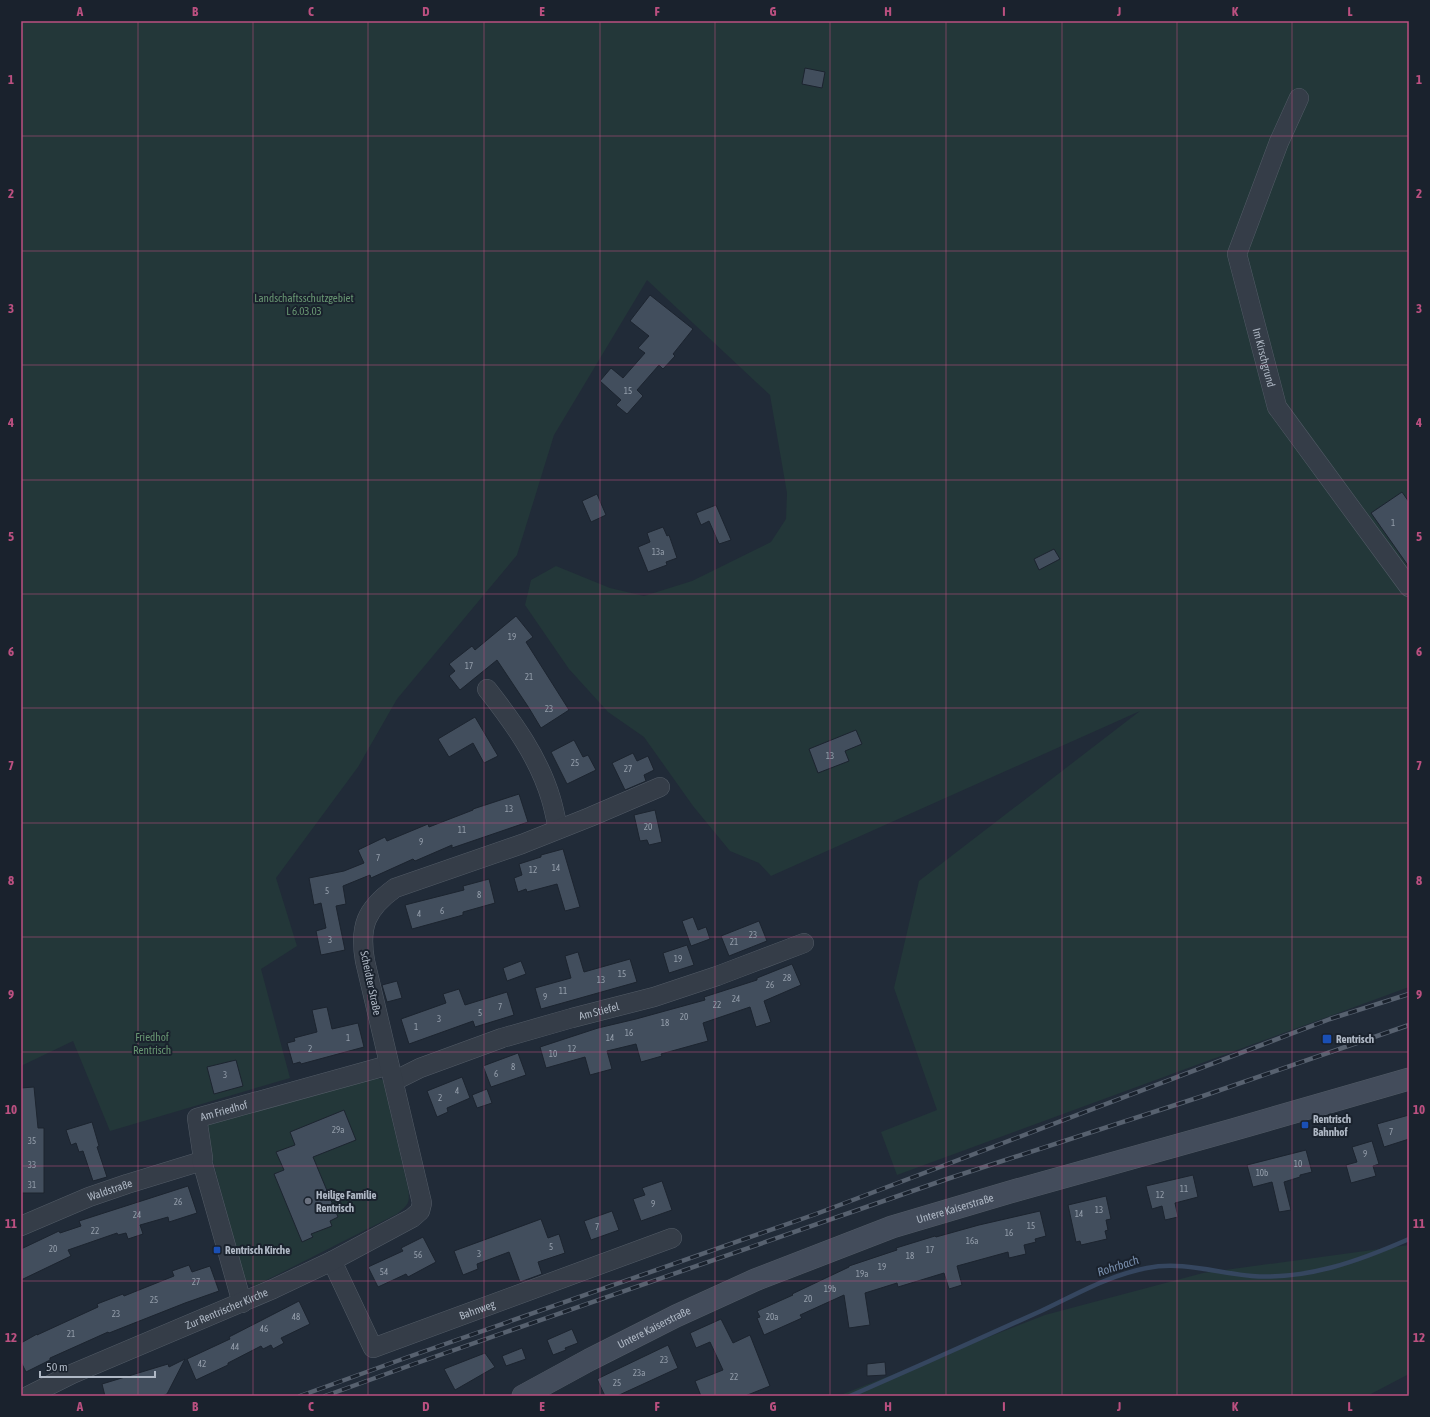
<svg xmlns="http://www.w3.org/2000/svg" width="1430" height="1417" font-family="'Asap Condensed',sans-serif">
<rect width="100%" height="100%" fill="#212b38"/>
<g fill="#233739">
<polygon points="21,21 1409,21 1409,987 897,1175 881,1132 937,1110 894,988 919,881 1140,711 771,876 759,863 730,851 693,806 644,737 608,712 569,669 525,605 531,580 556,566 610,588 644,596 692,581 771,542 786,519 787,493 770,395 647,280 554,435 517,555 397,699 358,767 276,878 297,946 261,969 290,1078 110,1131 73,1041 21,1066"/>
<path d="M374,1077l9,3 25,108c2,15 1,16 -11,26l-142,72 -6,-2 -5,-7 -39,-145 3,-7z"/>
<polygon points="1409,1245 1409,1374 1367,1396 838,1396 1045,1315 1203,1273"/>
</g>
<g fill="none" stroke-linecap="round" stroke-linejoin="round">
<path stroke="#35465f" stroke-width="4.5" d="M850,1396c64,-28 127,-56 191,-85 34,-16 68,-36 106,-43 35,-7 70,5 105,8 55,4 107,-15 157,-37"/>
</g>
<g fill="#424e5d" stroke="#1c242f">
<polygon points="805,68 825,72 822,88 802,84"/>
<polygon points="650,295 693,329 673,354 675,356 663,369 659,365 637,390 643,396 627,414 616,405 621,400 600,381 611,368 623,378 645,353 638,348 649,336 630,321"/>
<polygon points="1402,492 1409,502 1409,567 1371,513"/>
<polygon points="597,494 606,515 591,522 582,501"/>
<polygon points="716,505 731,540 719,544 709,521 701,525 696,513"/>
<polygon points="663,527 667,536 669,535 677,558 666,562 667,565 648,572 638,547 650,542 647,533"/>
<polygon points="1054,549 1060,559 1039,570 1034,559"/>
<polygon points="516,616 533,637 526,642 569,710 541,728 529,708 497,660 460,690 449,676 455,671 449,664 472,646 475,650"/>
<polygon points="475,717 498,756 484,763 473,743 449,757 438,739"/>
<polygon points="856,730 862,744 845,751 849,761 818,773 809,749"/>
<polygon points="574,740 583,757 588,755 596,770 567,784 551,752"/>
<polygon points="633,753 637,761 648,756 654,770 644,775 646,781 625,790 612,763"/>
<polygon points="519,794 528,822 452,848 452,845 415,861 413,859 371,878 370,875 343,886 346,904 336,906 345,950 321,955 316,931 326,928 321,903 314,905 309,878 344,871 364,863 358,850 385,837 387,841 428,824 429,827 473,810 473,809"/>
<polygon points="655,810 662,842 649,845 647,840 640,841 634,815"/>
<polygon points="563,849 580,907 565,911 557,884 527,892 526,889 518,892 514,878 522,875 519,864 541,857 541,855"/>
<polygon points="489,879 495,903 463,912 463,915 412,929 405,905 464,890 463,886"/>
<polygon points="693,917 698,930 706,927 710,939 691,946 682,921"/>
<polygon points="759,921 767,941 729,956 721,936"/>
<polygon points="687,945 694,965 669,973 663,953"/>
<polygon points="578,952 584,972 630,959 637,982 541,1009 535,988 571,978 565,956"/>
<polygon points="521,961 526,974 507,981 503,968"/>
<polygon points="792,964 801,985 764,1001 771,1022 756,1027 750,1007 703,1023 708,1041 661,1054 662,1056 641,1062 636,1044 607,1051 612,1069 590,1075 585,1057 546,1068 540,1047 598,1028 636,1019 705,1000 704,997 757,980 757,978"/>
<polygon points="397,981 402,998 387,1002 382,985"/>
<polygon points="459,989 465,1005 507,992 514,1015 475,1027 473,1021 409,1044 401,1019 446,1003 443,994"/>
<polygon points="327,1007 332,1029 358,1023 364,1047 301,1064 300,1062 293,1064 287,1043 295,1041 294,1038 317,1032 312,1010"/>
<polygon points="518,1053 526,1075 491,1087 483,1066"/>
<polygon points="236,1060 243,1086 214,1094 207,1067"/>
<polygon points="462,1077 470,1098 447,1108 448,1112 437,1117 427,1091"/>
<polygon points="34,1087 38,1128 44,1128 44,1193 21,1193 21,1088"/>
<polygon points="487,1089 492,1103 477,1108 472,1095"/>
<polygon points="344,1110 356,1140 313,1157 338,1217 330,1221 332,1226 311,1234 313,1237 302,1242 274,1174 284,1170 276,1152 295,1145 290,1132"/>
<polygon points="1409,1115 1409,1139 1384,1147 1377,1124"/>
<polygon points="92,1122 99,1146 97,1147 107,1177 93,1181 83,1151 79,1152 76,1143 71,1145 66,1130"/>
<polygon points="1372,1141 1379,1164 1373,1166 1376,1176 1351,1183 1346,1165 1357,1162 1352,1147"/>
<polygon points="1306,1150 1312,1172 1300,1175 1300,1177 1284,1182 1291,1210 1279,1212 1272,1182 1253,1187 1247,1165"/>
<polygon points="1193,1175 1198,1197 1175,1203 1178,1217 1165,1220 1162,1206 1152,1209 1146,1186"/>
<polygon points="662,1181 672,1210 641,1221 633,1199 645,1195 642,1188"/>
<polygon points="188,1186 197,1213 169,1222 168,1217 140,1225 143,1234 128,1239 126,1233 118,1235 117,1233 68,1250 71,1256 21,1280 21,1249 59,1231 60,1233 81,1226 79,1221"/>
<polygon points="1106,1196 1111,1219 1106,1220 1108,1230 1105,1231 1107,1239 1081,1245 1080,1241 1076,1242 1068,1205"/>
<polygon points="612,1211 619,1230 591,1240 584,1221"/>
<polygon points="1040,1211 1046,1236 1035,1239 1036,1242 1024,1245 1026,1254 1009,1258 1008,1252 957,1266 962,1285 949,1289 944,1273 898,1287 897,1283 865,1293 870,1325 849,1328 844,1295 800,1315 802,1318 764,1335 757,1318 760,1317 757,1311 793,1295 792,1294 849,1267 849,1266 897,1250 896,1248 935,1236 936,1237 979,1225"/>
<polygon points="541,1219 548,1238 559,1234 565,1253 538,1262 542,1274 520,1282 509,1252 477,1264 478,1269 463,1275 454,1251"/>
<polygon points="423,1237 436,1262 408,1277 406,1274 378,1287 368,1267 403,1251 401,1248"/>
<polygon points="189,1265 192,1272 210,1266 219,1291 185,1303 109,1333 108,1332 50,1358 50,1360 26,1372 21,1362 21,1343 37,1334 37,1335 98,1307 97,1304 123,1294 124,1296 174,1276 172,1271"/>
<polygon points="299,1301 310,1324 281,1338 284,1343 273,1349 271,1345 263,1349 261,1346 228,1363 228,1365 196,1380 187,1359 230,1339 229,1337"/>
<polygon points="721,1319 733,1343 750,1335 770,1386 745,1396 701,1396 695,1381 723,1370 710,1342 696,1348 690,1333"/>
<polygon points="572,1329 578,1343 565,1348 566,1350 553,1355 547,1340"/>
<polygon points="668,1345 678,1368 617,1396 605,1396 597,1379"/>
<polygon points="522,1348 526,1359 506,1366 502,1356"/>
<polygon points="485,1353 495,1367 455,1390 444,1369"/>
<polygon points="185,1359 167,1394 162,1396 105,1396 102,1384 168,1364 169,1367"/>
<polygon points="885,1362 886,1375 867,1376 867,1364"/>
</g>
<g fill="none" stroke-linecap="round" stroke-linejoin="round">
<g stroke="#525b66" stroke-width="20">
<g id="street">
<path id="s1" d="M1299,98l-20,44 -42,112 40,153 132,180"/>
<path d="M487,689c26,33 52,69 64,110 3,10 5,20 7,30"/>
<path id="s2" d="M394,1081l26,-13 82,-30 70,-20 82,-21 63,-21 87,-33"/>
<path id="s3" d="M21,1226l68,-29 38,-13 75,-23"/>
<path id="s4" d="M332,1261l41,87 299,-110"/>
<path id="s5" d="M242,1303l-40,-142 1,-3 -6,-40 192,-53"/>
<path id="s6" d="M28,1396l44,-22 201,-85 59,-28 80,-43 8,-7 2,-8 -57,-242c-6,-35 1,-52 30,-73l127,-44 68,-27 70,-30"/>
</g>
</g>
<g stroke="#525b66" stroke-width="23">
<g id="secondary">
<path id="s7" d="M523,1396l66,-36 87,-44 79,-36 137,-53 118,-35 222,-62 177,-51"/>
</g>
</g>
<use href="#street" stroke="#353d48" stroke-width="19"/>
<use href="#secondary" stroke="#434c5b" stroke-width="22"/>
<g stroke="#57616f" stroke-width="4.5">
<g id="rail">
<polyline points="300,1396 411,1356 816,1214 1330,1019 1409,994"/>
<polyline points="325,1396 414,1364 947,1179 1203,1096 1409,1025"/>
</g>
</g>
<use href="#rail" stroke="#1a222d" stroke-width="3" stroke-dasharray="9" stroke-linecap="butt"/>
</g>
<path fill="none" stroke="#bb5080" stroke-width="1" stroke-opacity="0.55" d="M138,21v1375M253,21v1375M368,21v1375M484,21v1375M600,21v1375M715,21v1375M830,21v1375M946,21v1375M1062,21v1375M1177,21v1375M1292,21v1375M21,136h1388M21,251h1388M21,365h1388M21,480h1388M21,594h1388M21,708h1388M21,823h1388M21,937h1388M21,1052h1388M21,1166h1388M21,1281h1388"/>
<g fill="#1a4fb4" stroke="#1a222d" stroke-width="1.5">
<rect x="1322" y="1034" width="10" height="10" rx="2"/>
<rect x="1301" y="1121" width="8" height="8" rx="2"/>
<rect x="213" y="1246" width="8" height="8" rx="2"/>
</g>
<circle fill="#6b7280" stroke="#1a222d" stroke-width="1.5" cx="308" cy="1201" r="4"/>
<g text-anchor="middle" stroke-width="4" stroke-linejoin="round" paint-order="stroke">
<g font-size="9" fill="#949eab">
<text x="628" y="394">15</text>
<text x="1393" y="526">1</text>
<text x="658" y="555">13a</text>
<text x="512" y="640">19</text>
<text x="469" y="669">17</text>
<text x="529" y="680">21</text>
<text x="549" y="712">23</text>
<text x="830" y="759">13</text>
<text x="575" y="766">25</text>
<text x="628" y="772">27</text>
<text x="509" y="812">13</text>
<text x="648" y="830">20</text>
<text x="462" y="833">11</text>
<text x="421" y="845">9</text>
<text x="378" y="861">7</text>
<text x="556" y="871">14</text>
<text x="533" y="873">12</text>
<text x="327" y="894">5</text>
<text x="479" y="898">8</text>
<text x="442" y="914">6</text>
<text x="419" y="917">4</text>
<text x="753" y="938">23</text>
<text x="330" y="943">3</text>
<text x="734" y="945">21</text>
<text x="678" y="962">19</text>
<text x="622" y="977">15</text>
<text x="787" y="981">28</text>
<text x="601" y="983">13</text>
<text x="770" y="988">26</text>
<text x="563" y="994">11</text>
<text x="545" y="1000">9</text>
<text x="736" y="1002">24</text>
<text x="717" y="1008">22</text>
<text x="500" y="1010">7</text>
<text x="480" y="1016">5</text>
<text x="684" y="1020">20</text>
<text x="439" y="1022">3</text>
<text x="665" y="1026">18</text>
<text x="416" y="1030">1</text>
<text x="629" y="1036">16</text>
<text x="348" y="1041">1</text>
<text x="610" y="1041">14</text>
<text x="310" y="1052">2</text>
<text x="572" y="1052">12</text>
<text x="553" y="1057">10</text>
<text x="513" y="1070">8</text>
<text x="496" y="1077">6</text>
<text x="225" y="1078">3</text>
<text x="457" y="1094">4</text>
<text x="440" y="1101">2</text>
<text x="338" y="1133">29a</text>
<text x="1391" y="1135">7</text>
<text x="32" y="1144">35</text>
<text x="1365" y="1157">9</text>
<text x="1298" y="1167">10</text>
<text x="32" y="1168">33</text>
<text x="1262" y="1176">10b</text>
<text x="32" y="1188">31</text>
<text x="1184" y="1192">11</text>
<text x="1160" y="1198">12</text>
<text x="178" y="1205">26</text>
<text x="653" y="1207">9</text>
<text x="1099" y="1213">13</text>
<text x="1079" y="1217">14</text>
<text x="137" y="1218">24</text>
<text x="1031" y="1229">15</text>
<text x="597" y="1230">7</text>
<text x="95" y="1234">22</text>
<text x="1009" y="1236">16</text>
<text x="972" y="1244">16a</text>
<text x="551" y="1250">5</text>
<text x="53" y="1252">20</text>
<text x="930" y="1253">17</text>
<text x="479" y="1257">3</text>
<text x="418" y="1258">56</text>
<text x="910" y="1259">18</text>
<text x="882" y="1270">19</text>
<text x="384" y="1275">54</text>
<text x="862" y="1277">19a</text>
<text x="196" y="1285">27</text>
<text x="830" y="1292">19b</text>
<text x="808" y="1302">20</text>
<text x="154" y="1303">25</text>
<text x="116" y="1317">23</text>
<text x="296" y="1320">48</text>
<text x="772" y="1320">20a</text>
<text x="264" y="1332">46</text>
<text x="71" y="1337">21</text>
<text x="235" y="1350">44</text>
<text x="664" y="1363">23</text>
<text x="202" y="1367">42</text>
<text x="639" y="1376">23a</text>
<text x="734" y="1380">22</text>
<text x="617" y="1386">25</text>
</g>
<g font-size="11" fill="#679571" stroke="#1a222d">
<text x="304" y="302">Landschaftsschutzgebiet<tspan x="304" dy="13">L 6.03.03</tspan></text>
<text x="152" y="1041">Friedhof<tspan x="152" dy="13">Rentrisch</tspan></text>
</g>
<g font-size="11" fill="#afb8c5" stroke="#1a222d">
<text dy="4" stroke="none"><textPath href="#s1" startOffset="275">Im Kirschgrund</textPath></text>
<text transform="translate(371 983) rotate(78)" y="4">Scheidter Straße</text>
<text dy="4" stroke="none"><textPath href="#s2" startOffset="217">Am Stiefel</textPath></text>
<text dy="4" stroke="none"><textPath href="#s5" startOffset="219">Am Friedhof</textPath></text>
<text dy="4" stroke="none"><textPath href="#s3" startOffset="96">Waldstraße</textPath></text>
<text dy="4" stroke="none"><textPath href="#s7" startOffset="472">Untere Kaiserstraße</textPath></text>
<text dy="4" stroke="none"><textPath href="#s6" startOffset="217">Zur Rentrischer Kirche</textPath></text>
<text dy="4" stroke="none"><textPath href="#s4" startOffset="207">Bahnweg</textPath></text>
<text dy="4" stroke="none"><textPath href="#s7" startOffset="148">Untere Kaiserstraße</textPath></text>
</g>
<g font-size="11" font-weight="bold" fill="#afb8c5" stroke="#1a222d" text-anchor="start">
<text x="1336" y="1043">Rentrisch</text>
<text x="1313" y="1123">Rentrisch<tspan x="1313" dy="13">Bahnhof</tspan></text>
<text x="316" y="1199">Heilige Familie<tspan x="316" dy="13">Rentrisch</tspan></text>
<text x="225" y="1254">Rentrisch Kirche</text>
</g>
<g font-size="12" font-style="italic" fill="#788eac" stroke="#1a222d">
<text transform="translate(1118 1266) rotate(-18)" y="4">Rohrbach</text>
</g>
</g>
<rect width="1430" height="1417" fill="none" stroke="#1a222d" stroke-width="44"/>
<path d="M40 1371v6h115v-6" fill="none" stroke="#afb8c5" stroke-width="2"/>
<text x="46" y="1371" font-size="12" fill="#afb8c5" stroke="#1a222d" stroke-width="3" paint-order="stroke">50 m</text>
<rect x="22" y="22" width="1386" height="1373" fill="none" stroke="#bb5080" stroke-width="1.5"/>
<g font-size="13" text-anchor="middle" font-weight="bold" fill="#bb5080">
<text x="80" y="16">A</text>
<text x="195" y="16">B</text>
<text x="311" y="16">C</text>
<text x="426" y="16">D</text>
<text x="542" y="16">E</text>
<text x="657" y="16">F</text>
<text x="773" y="16">G</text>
<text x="888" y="16">H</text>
<text x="1004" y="16">I</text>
<text x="1119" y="16">J</text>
<text x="1235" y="16">K</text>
<text x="1350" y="16">L</text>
<text x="11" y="84">1</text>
<text x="1419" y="84">1</text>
<text x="11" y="198">2</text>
<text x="1419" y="198">2</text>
<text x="11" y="313">3</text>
<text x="1419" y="313">3</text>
<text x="11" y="427">4</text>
<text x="1419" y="427">4</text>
<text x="11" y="541">5</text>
<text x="1419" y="541">5</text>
<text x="11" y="656">6</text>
<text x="1419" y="656">6</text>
<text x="11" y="770">7</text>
<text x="1419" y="770">7</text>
<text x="11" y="885">8</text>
<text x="1419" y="885">8</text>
<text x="11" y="999">9</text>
<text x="1419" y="999">9</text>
<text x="11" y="1114">10</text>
<text x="1419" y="1114">10</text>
<text x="11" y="1228">11</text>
<text x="1419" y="1228">11</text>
<text x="11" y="1342">12</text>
<text x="1419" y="1342">12</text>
<text x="80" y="1411">A</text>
<text x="195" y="1411">B</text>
<text x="311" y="1411">C</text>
<text x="426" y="1411">D</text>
<text x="542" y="1411">E</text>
<text x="657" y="1411">F</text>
<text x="773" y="1411">G</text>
<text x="888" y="1411">H</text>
<text x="1004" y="1411">I</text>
<text x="1119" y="1411">J</text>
<text x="1235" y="1411">K</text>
<text x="1350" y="1411">L</text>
</g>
</svg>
